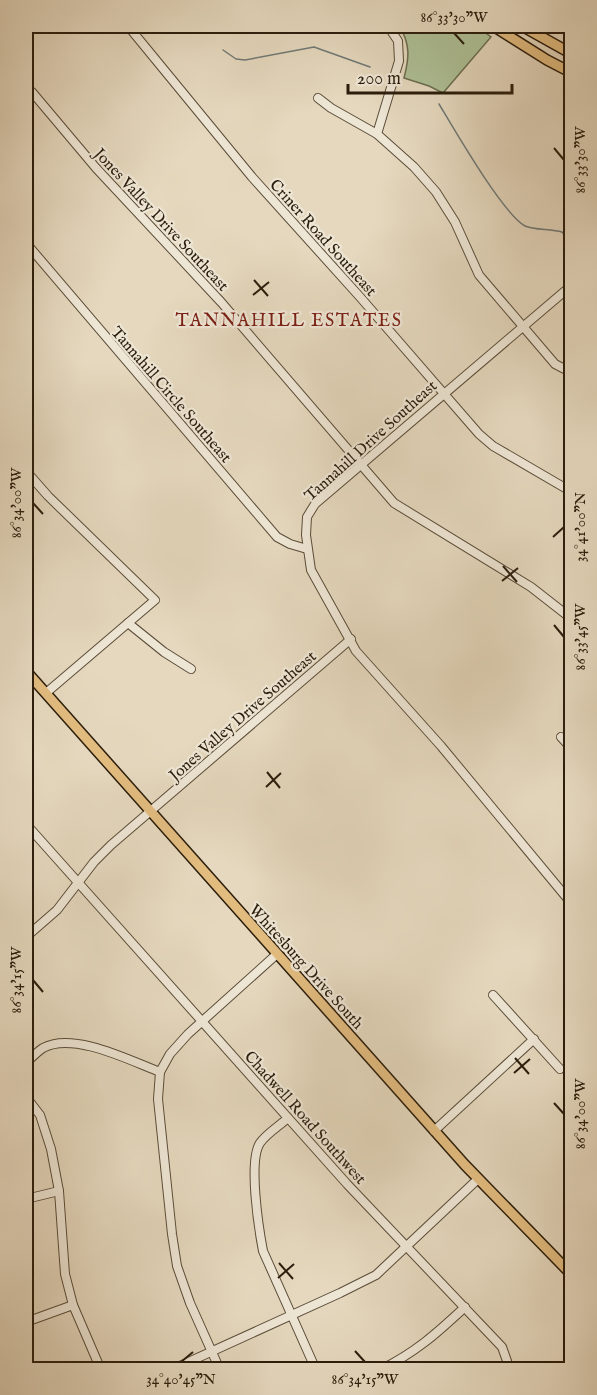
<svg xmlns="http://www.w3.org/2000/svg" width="597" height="1395" font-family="'IM FELL English',serif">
<rect width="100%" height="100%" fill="#e5d8be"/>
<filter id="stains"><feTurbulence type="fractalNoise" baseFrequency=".00333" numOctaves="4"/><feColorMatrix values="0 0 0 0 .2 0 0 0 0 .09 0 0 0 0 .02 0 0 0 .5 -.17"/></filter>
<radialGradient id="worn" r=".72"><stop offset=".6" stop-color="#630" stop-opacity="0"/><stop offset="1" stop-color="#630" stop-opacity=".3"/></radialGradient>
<path fill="#aec096" stroke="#6c6e51" stroke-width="1.5" d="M399,26h77l15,11 -48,56 -14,-7 -25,-8c5,-19 7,-34 -5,-52z"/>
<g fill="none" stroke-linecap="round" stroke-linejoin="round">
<g stroke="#6f7976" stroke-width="1.5">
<polyline points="200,26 201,27"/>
<polyline points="223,50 236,59 245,60 314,47 370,67"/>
<path d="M439,104c15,25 64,110 86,122 9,4 26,3 37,6l10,13"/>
</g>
<g stroke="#5a4c38" stroke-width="10">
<g id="minor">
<polyline points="128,26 252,177 360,297 479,434 493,446 572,492"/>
<polyline points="32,92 96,168 221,302 394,503 531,587 572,619"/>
<polyline points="318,98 331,108 377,134 414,167 436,192 455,222 479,275 555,364 572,373"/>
<polyline points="377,134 399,61 398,41 388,26"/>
<polyline points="26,243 277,537 290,544 307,549"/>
<polyline points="572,285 315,504 307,517 306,535 311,570 356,651 441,746 572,904"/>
<polyline points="26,471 48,496 155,600 46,693"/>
<polyline points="128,623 164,652 191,669"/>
<polyline points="561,737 572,749"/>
<polyline points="26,824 347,1184 502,1347 507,1361 506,1370"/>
<polyline points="26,937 57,910 94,862 111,845 351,639"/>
<polyline points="493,995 560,1069"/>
<path d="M26,1063c5,-5 11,-11 17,-15 30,-17 88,13 117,24"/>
<polyline points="26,1097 40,1115 51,1149 59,1191 65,1274 73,1305 101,1370"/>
<path d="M288,1118c-9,8 -22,16 -28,25 -12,18 -1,87 3,108l53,119"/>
<polyline points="434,1131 534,1039"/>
<polyline points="26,1199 59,1191"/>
<polyline points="26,1322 73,1305"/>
<polyline points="171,1370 340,1293 376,1275 478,1179"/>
<polyline points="220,1370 190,1303 177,1266 172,1234 158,1099 160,1072 170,1054 188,1034 277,954"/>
<path d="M380,1370c36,-18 56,-36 85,-63"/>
</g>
</g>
<g stroke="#2b1d0c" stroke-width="12">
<g id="major">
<polyline points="493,26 547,60 572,73"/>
<polyline points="522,26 572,54"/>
<polyline points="26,671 465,1165 572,1275"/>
</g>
</g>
<use href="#minor" stroke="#eee6d5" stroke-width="8"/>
<use href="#major" stroke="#e2bc7f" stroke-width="9"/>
</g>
<path fill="none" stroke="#2b1d0c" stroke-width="2" d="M454,33l10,11M554,148l10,12M254,280l14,16M253,295l16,-13M33,503l10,11M553,537l11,-10M503,566l14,16M502,581l16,-13M554,625l10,12M267,772l13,16M266,787l15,-14M33,980l10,12M515,1058l14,16M514,1073l16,-14M554,1103l10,11M279,1263l14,16M278,1278l16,-14M355,1351l10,11M181,1362l12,-10"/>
<g text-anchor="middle" stroke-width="4.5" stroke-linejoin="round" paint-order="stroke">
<g font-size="16" fill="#2b1d0c" stroke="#eee6d5">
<text transform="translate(162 219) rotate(47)" y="6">Jones Valley Drive Southeast</text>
<text transform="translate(324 237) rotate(48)" y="6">Criner Road Southeast</text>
<text transform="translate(172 394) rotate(49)" y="6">Tannahill Circle Southeast</text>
<text transform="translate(370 440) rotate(-42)" y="6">Tannahill Drive Southeast</text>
<text transform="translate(242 715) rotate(-41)" y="6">Jones Valley Drive Southeast</text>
<text transform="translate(307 966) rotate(48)" y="6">Whitesburg Drive South</text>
<text transform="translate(306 1117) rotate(48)" y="6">Chadwell Road Southwest</text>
</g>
<g font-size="18" letter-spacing="1.5" fill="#7a1f14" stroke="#eee6d5">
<text x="289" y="326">TANNAHILL ESTATES</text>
</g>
</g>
<rect width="597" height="1395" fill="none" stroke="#e5d8be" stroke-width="66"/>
<path d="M348 84v9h164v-9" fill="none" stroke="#2b1d0c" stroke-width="3"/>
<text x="357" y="84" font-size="18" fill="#2b1d0c" stroke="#eee6d5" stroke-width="4.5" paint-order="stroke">200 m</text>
<rect x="33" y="33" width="531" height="1329" fill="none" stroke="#2b1d0c" stroke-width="2"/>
<g font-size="15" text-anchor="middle" fill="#2b1d0c">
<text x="454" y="22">86°33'30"W</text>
<text transform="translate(580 160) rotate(-90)" y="5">86°33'30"W</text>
<text transform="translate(16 503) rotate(-90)" y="5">86°34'00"W</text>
<text transform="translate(580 527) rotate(-90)" y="5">34°41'00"N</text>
<text transform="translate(580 637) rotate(-90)" y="5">86°33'45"W</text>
<text transform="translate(16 980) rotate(-90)" y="5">86°34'15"W</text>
<text transform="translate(580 1114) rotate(-90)" y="5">86°34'00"W</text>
<text x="181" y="1384">34°40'45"N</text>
<text x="365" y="1384">86°34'15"W</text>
</g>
<rect width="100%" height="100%" filter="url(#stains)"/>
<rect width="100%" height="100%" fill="url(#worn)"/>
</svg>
